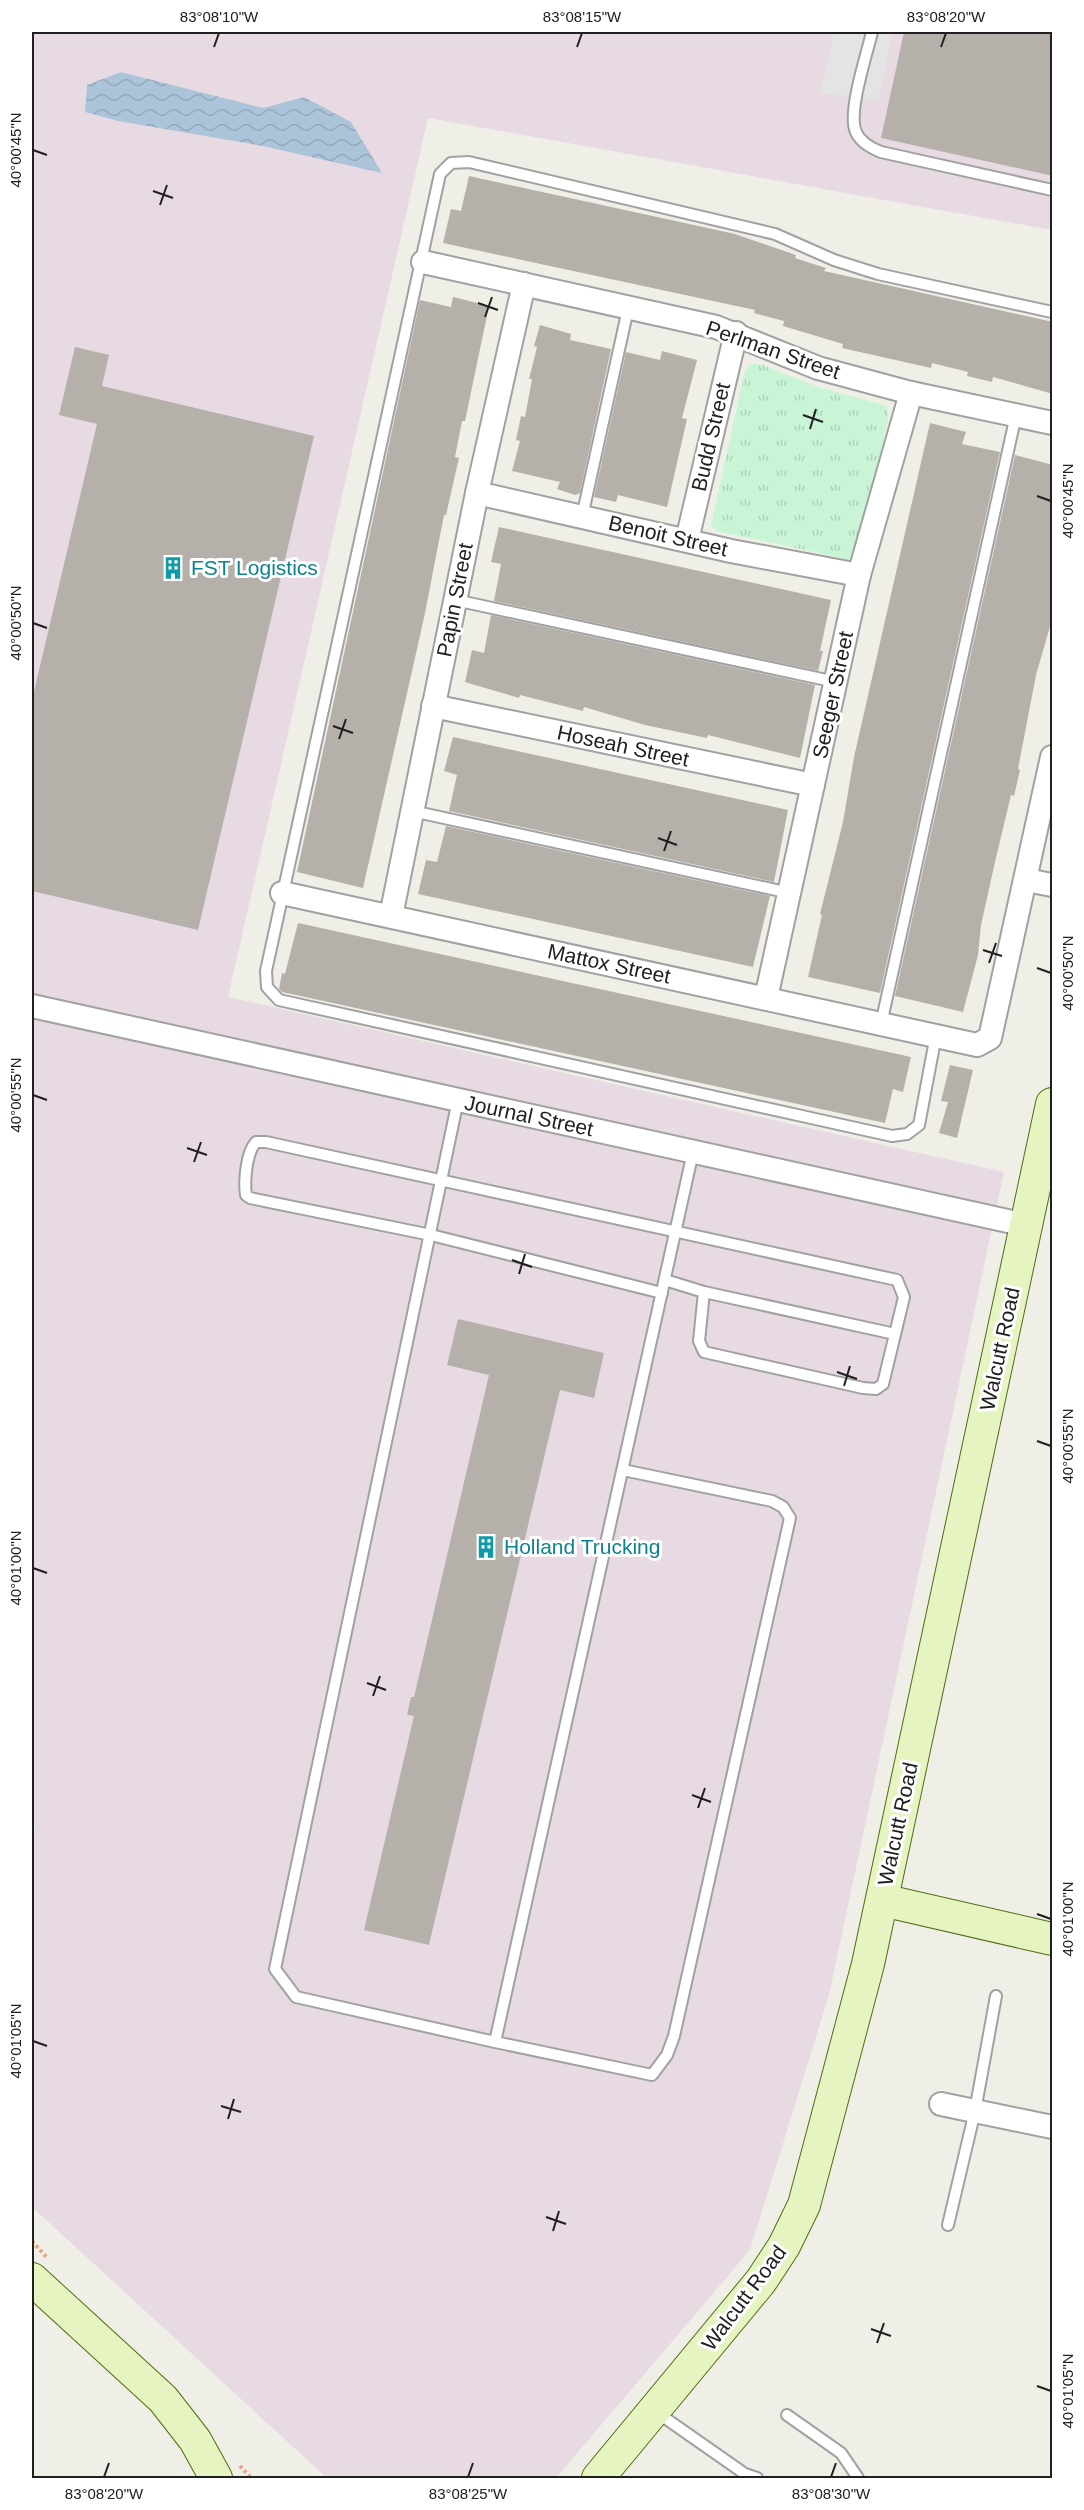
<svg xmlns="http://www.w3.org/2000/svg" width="1084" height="2510" font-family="Helvetica,sans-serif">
<defs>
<pattern id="park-tufts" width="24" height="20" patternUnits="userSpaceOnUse" patternTransform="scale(1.5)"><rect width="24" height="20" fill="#c9f5d6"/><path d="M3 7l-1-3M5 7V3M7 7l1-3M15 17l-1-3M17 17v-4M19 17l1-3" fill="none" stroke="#acd2b7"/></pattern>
<pattern id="water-waves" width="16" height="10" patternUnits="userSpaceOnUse" patternTransform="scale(1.5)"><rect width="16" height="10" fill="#acc4d9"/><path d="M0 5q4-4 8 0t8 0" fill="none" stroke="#94a8ba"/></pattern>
</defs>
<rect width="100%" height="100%" fill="#efefe7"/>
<polygon fill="#e8dae2" points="32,32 1052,32 1052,230 428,118 228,997 1004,1172 829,1995 750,2250 556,2478 327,2478 32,2207 32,1845 35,1824 32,1824"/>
<polygon fill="url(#park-tufts)" points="751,364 760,364 818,387 887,406 888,419 860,550 854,558 847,559 716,531 711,525 745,371"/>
<polygon fill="#e4e4e4" points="834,32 893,32 878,100 821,93"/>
<polygon fill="url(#water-waves)" points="121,72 263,108 304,97 351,122 382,173 258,145 118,121 85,112 87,85"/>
<g fill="#b5b1aa">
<polygon points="904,32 1053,32 1053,176 881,138"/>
<polygon points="469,176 735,234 796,255 795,258 826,268 824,271 1053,322 1053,394 993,377 992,382 967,376 968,372 932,363 931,368 842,348 843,344 783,326 784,321 754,313 755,310 443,243 451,209 461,211"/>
<polygon points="453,297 489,306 465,421 462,421 455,457 459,458 446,515 444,515 424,618 363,888 297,872 420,300 451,307"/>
<polygon points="540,325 571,334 570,340 611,349 580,493 575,495 557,489 560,482 512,471 520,441 516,440 521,416 525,417 532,379 529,379 537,347 534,346"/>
<polygon points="75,347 109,355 102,386 314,436 198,930 32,891 32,700 97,424 59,415"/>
<polygon points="662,351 697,360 682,418 687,419 667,507 618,495 616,502 594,497 626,352 660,360"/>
<polygon points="930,423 966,432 962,444 1000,452 880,993 808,977 822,915 820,914 843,822 854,757"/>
<polygon points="1015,455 1053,465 1053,616 1036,675 1018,769 1020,770 1014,796 1011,795 995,862 981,925 978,955 963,1012 895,996"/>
<polygon points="499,527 831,600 820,651 823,651 818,671 494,601 501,564 491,562"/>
<polygon points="491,615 815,685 800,758 708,735 707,738 645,725 584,707 583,711 520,695 519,698 465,682 472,650 484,653"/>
<polygon points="453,737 788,810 774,882 449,811 457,775 444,771"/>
<polygon points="446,826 770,896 753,967 418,894 426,860 437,862"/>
<polygon points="298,923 911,1057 903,1092 893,1089 885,1123 282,992 279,989 282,973 285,974"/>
<polygon points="950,1065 973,1070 957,1138 939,1133 948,1102 941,1101"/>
<polygon points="458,1319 604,1353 594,1398 560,1390 429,1945 364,1930 414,1716 407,1715 411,1697 414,1697 489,1375 447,1365"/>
</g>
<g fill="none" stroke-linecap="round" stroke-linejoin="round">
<g stroke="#a1a1a1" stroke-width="14">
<g id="lane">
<path d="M872,32c-5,22 -25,81 -16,100 4,10 15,16 25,20l171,38"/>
<polyline points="582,517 628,309"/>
<polyline points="455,600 836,682"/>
<polyline points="412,811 790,893"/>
<polyline points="881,1024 1016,415"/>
<polyline points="936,1035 919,1125 907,1134 892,1136 279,1000 267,987 266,971 440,174 451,163 469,162 775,234 834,260 878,274 1052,312"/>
<polyline points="458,1100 275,1969 296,1997 495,2042"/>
<polyline points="704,1292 895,1334"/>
<path d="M662,1293l-231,-58 -181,-37 -4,-3c-2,-14 0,-42 10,-53h10l631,138 7,17 -21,87 -7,5 -13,-1 -159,-36 -5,-11 5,-49 -39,-12"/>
<polyline points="623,1470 772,1501 783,1507 790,1518 674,2036 667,2055 652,2075 495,2042 693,1152"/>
<polyline points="948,2225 975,2111 996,1996"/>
<polyline points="655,2411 745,2474 757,2478"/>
<polyline points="787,2415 841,2453 858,2478"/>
</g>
</g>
<g stroke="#a1a1a1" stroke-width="26">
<g id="street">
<polyline points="423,262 716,327 818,368 911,393 1052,423"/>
<polyline points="477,493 731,551 859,575"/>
<polyline points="687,540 736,333"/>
<polyline points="433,706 813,785"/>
<polyline points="1026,880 1052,885"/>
<polyline points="282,893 977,1045 990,1038 1052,757"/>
<polyline points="391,916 477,493 524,284"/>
<polyline points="766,998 859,575 911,393"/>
<polyline points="32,1006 1026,1225"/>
<polyline points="941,2104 1052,2127"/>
</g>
</g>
<g stroke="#4e6e10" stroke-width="34">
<g id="secondary">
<polyline points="882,1900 1052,1939"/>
<polyline points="32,2279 163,2399 195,2440 216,2478"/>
<polyline points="598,2478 761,2281 784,2246 804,2205 868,1964 1052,1104"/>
</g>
</g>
<g stroke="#eca17b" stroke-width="4" stroke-dasharray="3 3" stroke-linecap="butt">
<polyline points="32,2241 48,2259"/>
<polyline points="240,2466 251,2478"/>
</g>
<use href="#lane" stroke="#fff" stroke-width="10"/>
<use href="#street" stroke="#fff" stroke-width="22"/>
<use href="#secondary" stroke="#e6f4c1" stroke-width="32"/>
</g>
<path fill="none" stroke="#202020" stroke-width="2" d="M214,47l5,-14M577,47l5,-14M941,47l5,-14M33,150l14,5M153,191l20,7M160,205l7,-20M478,303l20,7M485,317l7,-20M803,415l20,7M810,429l6,-20M1037,496l14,5M33,623l14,5M333,726l20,7M339,739l7,-20M658,838l19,7M664,851l7,-20M983,950l19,6M989,963l7,-20M1037,968l14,5M33,1095l14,5M187,1148l20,7M194,1162l7,-20M512,1260l20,7M519,1274l6,-20M837,1372l20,7M844,1386l6,-20M1037,1441l14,5M33,1568l14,5M367,1683l19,7M373,1696l7,-20M692,1795l19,7M698,1808l7,-20M1037,1914l14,5M33,2041l14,5M221,2106l20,6M228,2119l6,-20M546,2217l20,7M553,2231l6,-20M871,2329l20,7M877,2343l7,-20M1037,2386l14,5M104,2477l5,-14M468,2477l5,-14M831,2477l5,-14"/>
<defs>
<g id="building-bare" transform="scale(1.8)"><path d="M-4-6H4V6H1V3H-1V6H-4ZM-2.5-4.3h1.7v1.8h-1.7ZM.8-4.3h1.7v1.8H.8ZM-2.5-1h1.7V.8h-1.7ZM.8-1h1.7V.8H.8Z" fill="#0f9aa8" stroke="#fff" stroke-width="2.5" paint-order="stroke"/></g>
</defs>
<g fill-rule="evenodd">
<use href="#building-bare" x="173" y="568"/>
<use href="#building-bare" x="486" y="1547"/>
</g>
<g text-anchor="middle" stroke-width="6" stroke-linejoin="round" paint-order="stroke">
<g font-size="21" fill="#202020" stroke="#fff">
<text transform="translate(773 350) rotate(19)" y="7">Perlman Street</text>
<text transform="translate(711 437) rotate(-77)" y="7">Budd Street</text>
<text transform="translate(668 536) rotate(13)" y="7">Benoit Street</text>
<text transform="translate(455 600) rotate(-79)" y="7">Papin Street</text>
<text transform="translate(833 695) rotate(-78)" y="7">Seeger Street</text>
<text transform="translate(623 746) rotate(12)" y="7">Hoseah Street</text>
<text transform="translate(609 964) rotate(12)" y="7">Mattox Street</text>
<text transform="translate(529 1116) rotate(12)" y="7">Journal Street</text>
<text transform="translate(1000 1349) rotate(-78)" y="7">Walcutt Road</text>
<text transform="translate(898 1824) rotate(-78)" y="7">Walcutt Road</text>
<text transform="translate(744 2298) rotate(-53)" y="7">Walcutt Road</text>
</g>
<g font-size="21" fill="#0d838f" stroke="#fff" text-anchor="start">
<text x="191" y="575">FST Logistics</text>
<text x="504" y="1554">Holland Trucking</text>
</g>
</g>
<rect width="1084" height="2510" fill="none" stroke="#ffffff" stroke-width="66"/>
<rect x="33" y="33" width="1018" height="2444" fill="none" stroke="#202020" stroke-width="2"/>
<g font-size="15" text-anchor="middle" fill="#202020">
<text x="219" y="22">83°08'10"W</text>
<text x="582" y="22">83°08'15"W</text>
<text x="946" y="22">83°08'20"W</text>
<text transform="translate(16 150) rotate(-90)" y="5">40°00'45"N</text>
<text transform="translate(1068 501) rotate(-90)" y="5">40°00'45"N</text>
<text transform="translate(16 623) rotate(-90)" y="5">40°00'50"N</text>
<text transform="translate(1068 973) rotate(-90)" y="5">40°00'50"N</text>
<text transform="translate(16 1095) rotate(-90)" y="5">40°00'55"N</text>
<text transform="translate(1068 1446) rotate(-90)" y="5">40°00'55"N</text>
<text transform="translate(16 1568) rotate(-90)" y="5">40°01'00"N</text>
<text transform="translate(1068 1919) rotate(-90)" y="5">40°01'00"N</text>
<text transform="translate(16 2041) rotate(-90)" y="5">40°01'05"N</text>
<text transform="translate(1068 2391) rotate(-90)" y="5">40°01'05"N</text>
<text x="104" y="2499">83°08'20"W</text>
<text x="468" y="2499">83°08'25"W</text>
<text x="831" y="2499">83°08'30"W</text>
</g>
</svg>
